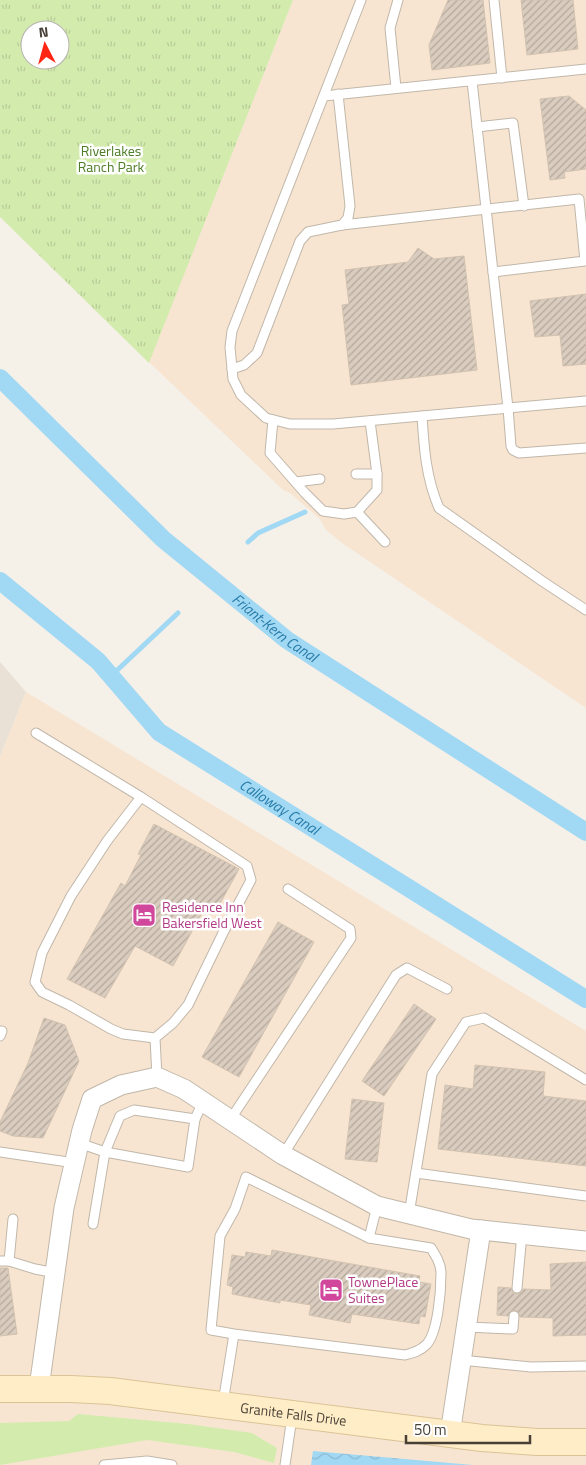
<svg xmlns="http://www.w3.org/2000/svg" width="586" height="1465" font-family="'Titillium Web',sans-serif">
<defs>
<pattern id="park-tufts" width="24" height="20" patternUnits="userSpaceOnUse" patternTransform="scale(1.25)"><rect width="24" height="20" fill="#d4ebae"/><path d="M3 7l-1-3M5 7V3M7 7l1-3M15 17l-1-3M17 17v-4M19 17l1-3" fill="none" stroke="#b8cb96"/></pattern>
<pattern id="water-waves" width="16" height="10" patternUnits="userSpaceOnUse" patternTransform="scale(1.25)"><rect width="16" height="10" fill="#a1d8f4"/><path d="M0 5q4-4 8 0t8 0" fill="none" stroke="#8cbad2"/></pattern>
<pattern id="building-hatch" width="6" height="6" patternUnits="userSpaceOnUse" patternTransform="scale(1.25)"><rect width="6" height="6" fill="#dacdbf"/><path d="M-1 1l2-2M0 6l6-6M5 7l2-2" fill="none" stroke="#b3a89c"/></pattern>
</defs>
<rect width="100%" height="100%" fill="#f5f0e8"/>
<polygon fill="#e9e1d5" points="0,662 26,692 0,757"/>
<g fill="#f7e5d2">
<polygon points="293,0 586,0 586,708 342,543 325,529 320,519 290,493 283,490 149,362"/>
<polygon points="26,692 586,1031 586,1465 0,1465 0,757"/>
</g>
<polygon fill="#d4ebae" points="78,1414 188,1424 252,1433 277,1448 274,1463 234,1452 147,1440 0,1465 0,1423 69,1421"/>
<path fill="url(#park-tufts)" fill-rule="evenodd" d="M0,0h293l-144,363 -149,-146zM30,30h30v30h-30z"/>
<polygon fill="url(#water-waves)" points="313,1451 473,1465 311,1465"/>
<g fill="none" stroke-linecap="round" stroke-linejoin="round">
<g stroke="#a1d8f4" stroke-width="5">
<polyline points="248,542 258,533 305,512"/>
<polyline points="111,676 178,613"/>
</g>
<g stroke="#a1d8f4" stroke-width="18">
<path id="s1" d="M0,378l163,161 124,101 299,192"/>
<path id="s2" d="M0,581l98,80 61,71 427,267"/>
</g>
</g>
<g fill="url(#building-hatch)" stroke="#d2c2af">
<polygon points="448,0 483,0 490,63 432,70 429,45"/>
<polygon points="521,0 573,0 578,49 527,55"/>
<polygon points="569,96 586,110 586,169 564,172 565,178 550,180 540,99"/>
<polygon points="418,248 434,259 464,256 477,370 351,385 342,305 349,304 345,270 408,262"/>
<polygon points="586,294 586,364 563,366 560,335 535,337 530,301"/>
<polygon points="154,824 239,869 217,909 207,904 173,966 135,946 105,998 67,979 121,883 125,886 141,855 138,854"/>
<polygon points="278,922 314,942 239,1077 202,1057"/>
<polygon points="414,1004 436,1019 384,1096 362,1081"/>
<polygon points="44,1018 65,1025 79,1061 43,1138 13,1136 0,1131 0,1122 28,1063"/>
<polygon points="475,1065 545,1072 543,1096 586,1101 586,1166 438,1149 445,1085 473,1089"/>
<polygon points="352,1099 384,1103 377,1162 345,1159"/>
<polygon points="272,1250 420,1276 419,1282 431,1284 425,1317 420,1316 419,1324 352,1314 350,1323 309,1315 311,1305 280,1300 280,1303 232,1294 233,1287 227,1285 232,1255 245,1257 246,1252 271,1256"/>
<polygon points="586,1262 586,1335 553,1336 553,1318 520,1317 519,1313 515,1310 511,1311 508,1316 497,1315 498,1287 511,1288 513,1293 517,1294 522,1292 523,1289 551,1290 550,1264"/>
<polygon points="0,1268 8,1268 17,1334 0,1336"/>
</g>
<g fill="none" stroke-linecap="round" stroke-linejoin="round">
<g stroke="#c1b7a9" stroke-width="11">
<g id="lane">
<polyline points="361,0 232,331 230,347 233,379 241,395 266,418 290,424 333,424 586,401"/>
<polyline points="494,0 502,78"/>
<polyline points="472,81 508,408 511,446 513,450 519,453 586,448"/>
<polyline points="396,88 390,28 398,0"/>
<polyline points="324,96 586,69"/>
<polyline points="477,127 513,123 524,206"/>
<polyline points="342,225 579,199 585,261 493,272"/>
<polyline points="232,369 244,365 257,353 300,241 308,232 342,225 348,218 350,206 338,94"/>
<path d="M422,416c2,32 4,62 17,92l103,73 44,29"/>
<polyline points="273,420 270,453 305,493 323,511 344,514 357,512 377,490 377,474 370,421"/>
<polyline points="356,474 377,474"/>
<polyline points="296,482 320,479"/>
<polyline points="357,512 385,542"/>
<polyline points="36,733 141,797 247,866 251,880 223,933 188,1005 173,1023 155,1038 157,1077"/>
<polyline points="141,797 107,841 71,896 42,953 35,982 42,992 69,1005 111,1029 123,1034 155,1038"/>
<polyline points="0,1031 2,1031 0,1036"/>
<polyline points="230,1120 351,938 350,929 288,889"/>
<polyline points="79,1143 105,1152 188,1167 195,1119"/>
<polyline points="0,1152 75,1163"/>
<polyline points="283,1155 396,975 407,968 447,989"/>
<polyline points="416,1173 586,1196"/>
<polyline points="409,1214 432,1074 466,1022 484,1018 586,1080"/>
<polyline points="93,1224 105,1152 120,1116 134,1110 195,1119 203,1102"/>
<polyline points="369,1238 377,1206"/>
<polyline points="0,1261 9,1261 35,1269 56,1273"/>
<polyline points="9,1261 13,1219"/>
<polyline points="517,1288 522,1234"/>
<polyline points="466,1327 513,1329 514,1316"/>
<polyline points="461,1360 531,1367 586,1366"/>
<path d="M223,1403l11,-69 171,21c8,-2 15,-4 21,-10 12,-12 15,-54 15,-72 0,-9 -5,-17 -10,-25l-62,-10 -123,-61 -11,32 -15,27 -9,94 23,4"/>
<polyline points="104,1465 147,1461 172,1465"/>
<polyline points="285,1465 292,1417"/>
</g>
</g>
<g stroke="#c1b7a9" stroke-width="21">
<g id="street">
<polyline points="39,1388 64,1208 82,1130 92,1099 121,1085 157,1077 184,1089 283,1155 377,1206 471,1229 586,1241"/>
<polyline points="450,1434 481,1230"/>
</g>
</g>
<g stroke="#dac397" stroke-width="28">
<g id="secondary">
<path id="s3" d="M0,1389h71l39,2 372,47 55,4h49"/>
</g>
</g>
<use href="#lane" stroke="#fff" stroke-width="9"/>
<use href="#street" stroke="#fff" stroke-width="19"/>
<use href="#secondary" stroke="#ffedc7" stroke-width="26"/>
</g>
<defs>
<g id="hotel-square" transform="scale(1.25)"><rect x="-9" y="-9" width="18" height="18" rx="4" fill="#d1479c" stroke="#fff"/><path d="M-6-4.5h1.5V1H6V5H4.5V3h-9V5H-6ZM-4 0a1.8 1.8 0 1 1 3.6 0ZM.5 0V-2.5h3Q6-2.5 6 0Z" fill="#fff"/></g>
</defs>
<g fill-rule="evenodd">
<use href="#hotel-square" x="144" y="915"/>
<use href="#hotel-square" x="331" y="1290"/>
</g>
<g text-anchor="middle" stroke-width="5" stroke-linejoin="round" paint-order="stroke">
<g font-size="14" fill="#4d7d26" stroke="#fff">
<text x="111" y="156">Riverlakes<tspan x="111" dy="16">Ranch Park</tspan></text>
</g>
<g font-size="14" fill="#b23c85" stroke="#fff" text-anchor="start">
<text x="162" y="912">Residence Inn<tspan x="162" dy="16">Bakersfield West</tspan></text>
<text x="348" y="1287">TownePlace<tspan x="348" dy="16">Suites</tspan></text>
</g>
<g font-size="14" fill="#484036" stroke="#fff">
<text dy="5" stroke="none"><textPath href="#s3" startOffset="295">Granite Falls Drive</textPath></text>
</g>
<g font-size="15" font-style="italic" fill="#277ca9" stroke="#fff">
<text dy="5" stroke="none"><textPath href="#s1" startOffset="372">Friant-Kern Canal</textPath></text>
<text dy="5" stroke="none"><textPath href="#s2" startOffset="362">Calloway Canal</textPath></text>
</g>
</g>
<g transform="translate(45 45) rotate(354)"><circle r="24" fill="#ffffff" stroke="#b6b3af"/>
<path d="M0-4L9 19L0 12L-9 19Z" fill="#ff2614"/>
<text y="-8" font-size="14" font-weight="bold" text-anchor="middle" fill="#484036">N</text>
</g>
<path d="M406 1435v8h124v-8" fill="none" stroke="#484036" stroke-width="2.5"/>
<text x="414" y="1435" font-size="15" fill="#484036" stroke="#ffffff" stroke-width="4" paint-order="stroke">50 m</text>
</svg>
